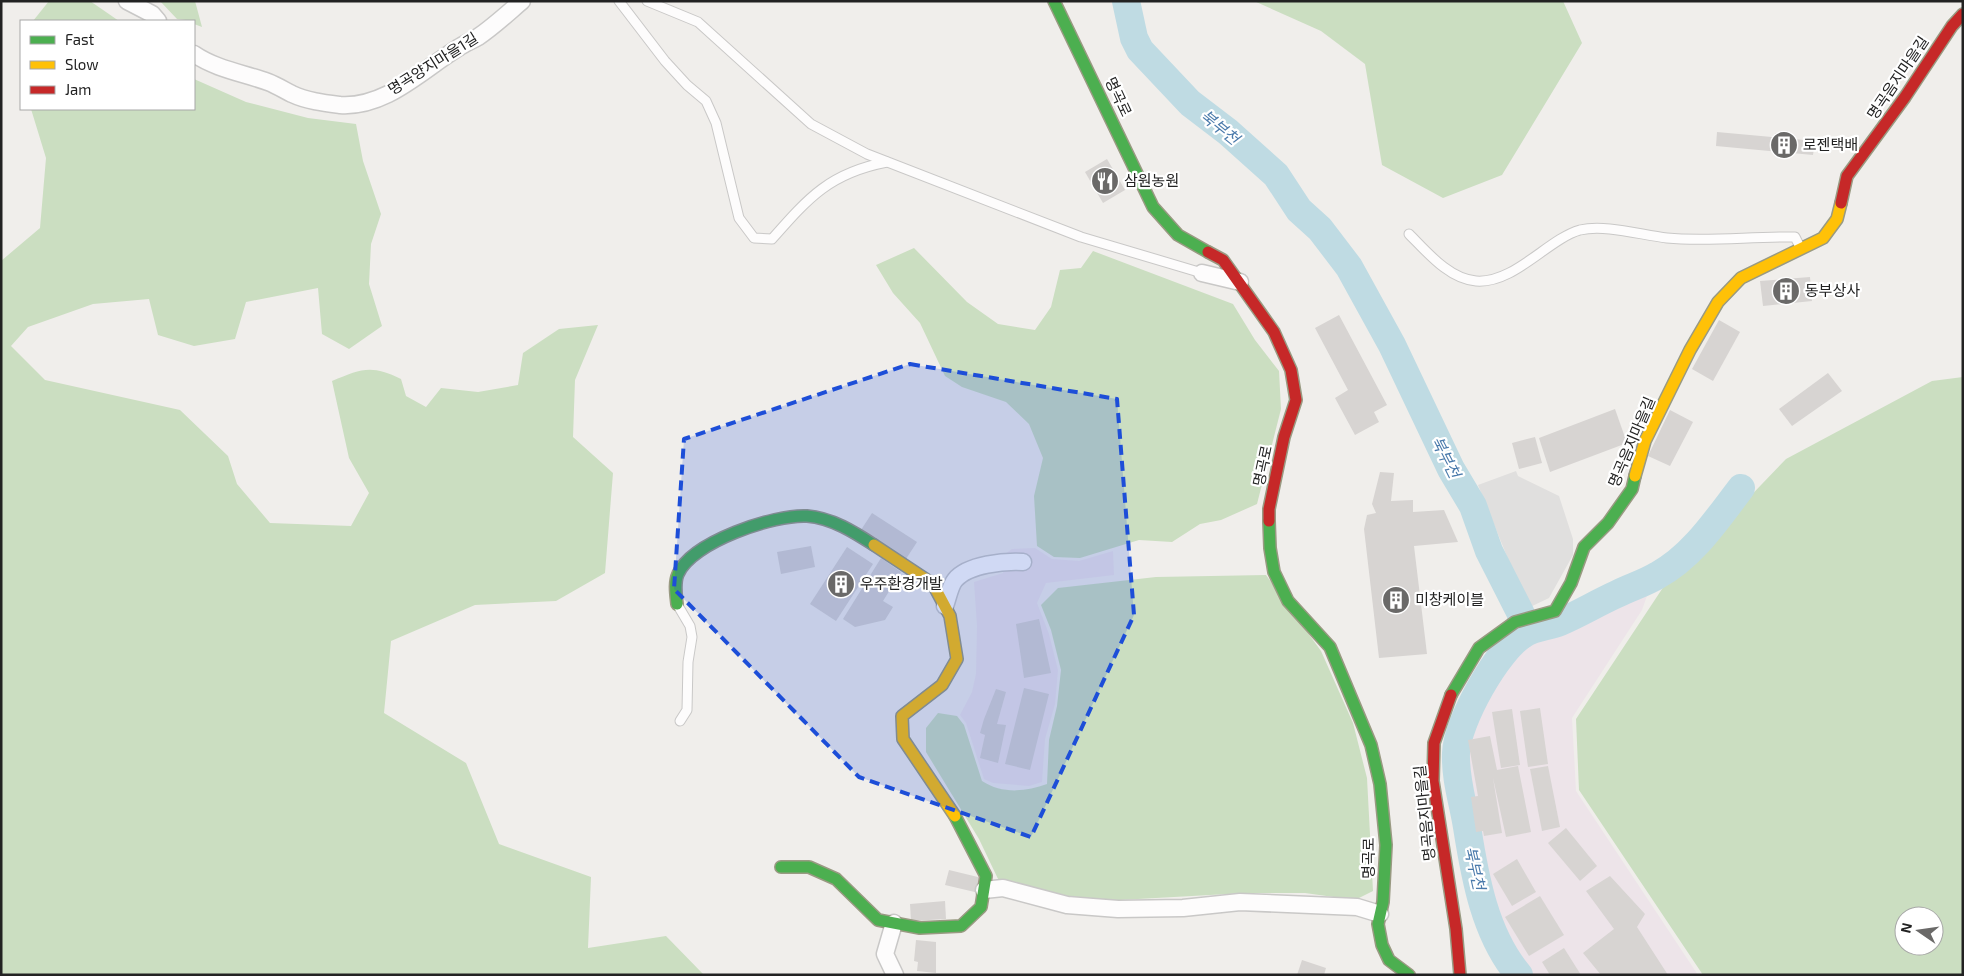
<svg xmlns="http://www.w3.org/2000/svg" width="1964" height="976" font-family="'Exo 2','Noto Sans KR',sans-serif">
<rect width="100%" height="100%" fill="#f0eeeb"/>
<g fill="#ede4e9">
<polygon points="1035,548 1052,559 1079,561 1113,551 1114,575 1046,583 1037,603 1049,634 1058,670 1055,704 1045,739 1042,782 1029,786 993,783 984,779 966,723 960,715 972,692 976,674 977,626 974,582 1003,573 1005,554 1012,549"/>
<polygon points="1648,593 1642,610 1572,718 1576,791 1698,975 1527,975 1515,961 1494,921 1476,864 1462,781 1461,752 1471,720 1490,677 1524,638 1536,632 1554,630"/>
</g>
<g fill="#cbdec1" fill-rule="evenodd">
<polygon points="49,1 90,1 119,21 33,21"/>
<polygon points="160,1 195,1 202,27 194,24 194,21 177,19"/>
<polygon points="1254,1 1563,1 1582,43 1502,175 1443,198 1382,165 1365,64 1321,31"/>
<path d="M194,79l52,23 62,16 48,6 7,37 18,53 -10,30 -2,40 13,42 -33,23 -27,-15 -4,-46 -72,14 -11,37 -41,7 -36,-11 -9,-36 -56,5 -65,23 -17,19 34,34 135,30 48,46 9,28 33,39 81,3 18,-33 -20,-35 -17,-77c29,-12 39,-17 69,-2l5,17 20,11 15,-19 37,4 40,-7 5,-32 36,-24 39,-4 -23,55 -2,57 40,36 -8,100 -49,28 -81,4 -84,36 -7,72 82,50 33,81 92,33 -3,71 78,-12 38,39h-703v-714l39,-33 6,-70 -15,-49h163z"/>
<polygon points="914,248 967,302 998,324 1035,330 1051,307 1060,270 1081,268 1093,251 1233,304 1255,340 1279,371 1281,409 1257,504 1221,520 1200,524 1172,542 1139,540 1080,558 1054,557 1037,546 1034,496 1043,458 1029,424 1006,402 962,387 945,376 920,323 893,293 876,265"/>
<path d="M1963,377v598h-260l-124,-185 -3,-71 88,-133 122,-127 146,-78zM1904,916h30v30h-30z"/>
<path d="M1266,575l55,76 32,72 14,55 6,113 -18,9 -50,-7h-59l-144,8 -67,-10 -36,-10 -20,-42 -53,-87v-24l12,-15 19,3 7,9 18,56c20,13 43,11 65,3l2,-44 8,-34 4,-36 -10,-40 -10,-25 17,-17 98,-11z"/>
</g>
<polygon fill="#e0dfde" points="1516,471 1518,476 1559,496 1573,539 1573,555 1549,598 1528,608 1478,485"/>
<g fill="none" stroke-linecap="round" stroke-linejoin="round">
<g stroke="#bfdbe3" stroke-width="28">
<polyline points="1126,1 1134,38 1140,50 1190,103 1228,132 1276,175 1299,210 1320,229 1349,267 1392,345 1451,469 1473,506 1489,551 1521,614 1522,635"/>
<path d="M1519,975c-34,-40 -44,-97 -52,-148 -4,-25 -12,-48 -11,-74 1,-31 41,-103 68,-119 11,-7 24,-7 36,-12 19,-8 37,-19 57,-28 14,-7 28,-11 41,-19 35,-19 59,-56 83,-87"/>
</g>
</g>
<g fill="#d7d4d2">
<polygon points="1717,132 1815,141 1813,155 1716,146"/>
<polygon points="1107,159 1125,190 1103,203 1085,172"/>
<polygon points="1810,277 1812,301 1763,306 1760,281"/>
<polygon points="1339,315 1387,405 1374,412 1379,422 1355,435 1335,398 1348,390 1315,328"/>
<polygon points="1719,320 1740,332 1713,381 1692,369"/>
<polygon points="1828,373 1842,391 1792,426 1779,409"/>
<polygon points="1615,409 1627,443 1550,472 1539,438"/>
<polygon points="1670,410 1693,422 1670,466 1648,456"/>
<polygon points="1535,437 1542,463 1519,469 1512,443"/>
<polygon points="1380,472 1394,473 1391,501 1413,500 1413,512 1444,510 1458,542 1414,546 1427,654 1379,658 1364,529 1367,515 1376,513 1372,504"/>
<polygon points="872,513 917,542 906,559 861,530"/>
<polygon points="811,546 815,567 781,574 777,552"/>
<polygon points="847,547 873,564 836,621 810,604"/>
<polygon points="881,558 901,572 883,601 893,607 885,620 855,627 843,619"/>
<polygon points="1039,619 1051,673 1024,678 1016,624"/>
<polygon points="1024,688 1049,694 1030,770 1005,764"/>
<polygon points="996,689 1006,692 997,724 1006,725 998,763 980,758 985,735 980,733 984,719"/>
<polygon points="1540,708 1548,764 1528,767 1520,711"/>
<polygon points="1512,709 1520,765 1501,768 1492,712"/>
<polygon points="1490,736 1497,770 1518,766 1531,832 1506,837 1493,778 1502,833 1484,836 1483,831 1476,832 1471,797 1478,796 1468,740"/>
<polygon points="1548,766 1560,827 1542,831 1530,769"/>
<polygon points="1566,828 1597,866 1580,881 1548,843"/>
<polygon points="1517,859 1536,892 1512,906 1493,874"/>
<polygon points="949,870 982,878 979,893 945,885"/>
<polygon points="1610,876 1645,914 1637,927 1668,975 1601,975 1583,953 1614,929 1586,891"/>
<polygon points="1540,896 1564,935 1529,956 1505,917"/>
<polygon points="945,901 946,919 911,921 910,904"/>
<polygon points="916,940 936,942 936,973 917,971 918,962 914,961"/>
<polygon points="1564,948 1581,975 1550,975 1542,962"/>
<polygon points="1302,960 1326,968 1324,975 1297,975"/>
</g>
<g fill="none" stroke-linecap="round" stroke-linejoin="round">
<g stroke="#c9c8c7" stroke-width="11">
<g id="lane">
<path d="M619,1l46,60 22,24 19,16 10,22 23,95 15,20 18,1c37,-42 58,-66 115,-77"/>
<polyline points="647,1 698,22 811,124 867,154 1081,237 1202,273"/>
<path d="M1409,234c18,18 40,45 67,47 38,3 72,-42 104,-51 25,-6 61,5 87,8 42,4 86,-2 128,-1l5,10"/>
<polyline points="677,604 690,626 692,637 688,662 687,710 680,721"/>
</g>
</g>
<g stroke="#c9c8c7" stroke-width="19">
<g id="street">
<polyline points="127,1 152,14 158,21"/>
<path d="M194,54c22,15 49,19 74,28 8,3 16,8 24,12 15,7 32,9 48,11 46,3 82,-35 118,-57 6,-4 13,-7 20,-11 15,-10 30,-24 44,-36"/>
<polyline points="1202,273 1240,282"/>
<path d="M945,606c3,-8 5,-20 10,-26 13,-16 50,-19 68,-18"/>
<polyline points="984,890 1003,888 1067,905 1118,909 1183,908 1240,902 1357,907 1380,914"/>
<polyline points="894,923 885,954 895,975"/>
</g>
</g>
<g stroke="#999a82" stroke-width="14">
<g id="fast">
<polyline points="1054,1 1153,207 1178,235 1208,252"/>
<polyline points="1269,521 1270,548 1274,572 1288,601 1330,647 1371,745 1380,784 1386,845 1383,902 1378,924 1382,945 1389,960 1409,975"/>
<path d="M677,604c-1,-10 -3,-21 1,-30 13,-32 97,-60 129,-58 25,2 47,16 67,29"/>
<polyline points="1451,695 1479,648 1515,622 1555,611 1571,583 1584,547 1608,523 1632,489 1635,476"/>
<polyline points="781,867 809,867 836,879 878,920 920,928 961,926 981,907 986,876 955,816"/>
</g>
</g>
<g stroke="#999a82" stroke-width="14">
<g id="slow">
<polyline points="1635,476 1645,441 1690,350 1718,302 1741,278 1823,238 1837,219 1841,203"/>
<polyline points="874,545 933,584 950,616 957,659 942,685 902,716 903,739 955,816"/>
</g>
</g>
<g stroke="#999a82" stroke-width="14">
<g id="jam">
<polyline points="1841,203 1847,176 1905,97 1952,26 1963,14"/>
<polyline points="1208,252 1223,260 1274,332 1291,370 1296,400 1284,437 1269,509 1269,521"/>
<polyline points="1451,695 1434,743 1433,781 1456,929 1460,975"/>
</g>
</g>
<use href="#lane" stroke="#fdfcfc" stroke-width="9"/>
<use href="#street" stroke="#fdfcfc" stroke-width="16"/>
<use href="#fast" stroke="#4caf50" stroke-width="11"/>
<use href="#slow" stroke="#ffc107" stroke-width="11"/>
<use href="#jam" stroke="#c62828" stroke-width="11"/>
</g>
<path fill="#1d4ed8" fill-opacity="0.2" stroke="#1d4ed8" stroke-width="4" stroke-dasharray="10 6" stroke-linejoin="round" d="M910,364l207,35 17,216 -103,222 -172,-60 -185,-188 10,-150z"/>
<defs>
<g id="building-disc" transform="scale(1.4375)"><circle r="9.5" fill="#6a6968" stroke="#fff"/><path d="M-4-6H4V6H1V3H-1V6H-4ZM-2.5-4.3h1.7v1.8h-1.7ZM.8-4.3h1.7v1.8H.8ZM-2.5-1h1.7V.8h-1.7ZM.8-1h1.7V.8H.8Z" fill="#fff"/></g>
<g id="restaurant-disc" transform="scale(1.4375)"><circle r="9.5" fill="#6a6968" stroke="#fff"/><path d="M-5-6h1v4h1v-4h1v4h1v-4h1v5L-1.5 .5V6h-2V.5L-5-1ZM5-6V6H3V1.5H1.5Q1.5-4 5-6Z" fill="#fff"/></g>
</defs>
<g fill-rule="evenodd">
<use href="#building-disc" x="1784" y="145"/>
<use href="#restaurant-disc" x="1105" y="181"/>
<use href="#building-disc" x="1786" y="291"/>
<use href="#building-disc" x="841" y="584"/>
<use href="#building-disc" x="1396" y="600"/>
</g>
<g text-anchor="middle" stroke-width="4.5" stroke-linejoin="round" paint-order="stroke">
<g font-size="15" fill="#222" stroke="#fff">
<text transform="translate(433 64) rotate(-32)" y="5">명곡양지마을1길</text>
<text transform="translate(1898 78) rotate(-56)" y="5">명곡음지마을길</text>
<text transform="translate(1118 97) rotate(65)" y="5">명곡로</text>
<text transform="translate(1632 442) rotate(-67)" y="5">명곡음지마을길</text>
<text transform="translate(1263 466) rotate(-78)" y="5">명곡로</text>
<text transform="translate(1425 813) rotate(-96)" y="5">명곡음지마을길</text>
<text transform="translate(1369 858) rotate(-90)" y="5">명곡로</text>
</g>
<g font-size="15" fill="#222" stroke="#fff" text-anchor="start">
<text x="1803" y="150">로젠택배</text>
<text x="1124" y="186">삼원농원</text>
<text x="1805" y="296">동부상사</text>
<text x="860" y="589">우주환경개발</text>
<text x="1415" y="605">미창케이블</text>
</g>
<g font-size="16" font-style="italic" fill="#4a7aab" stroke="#fff">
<text transform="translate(1220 127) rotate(39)" y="6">북부천</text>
<text transform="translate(1446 457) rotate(63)" y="6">북부천</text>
<text transform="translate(1475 868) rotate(77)" y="6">북부천</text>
</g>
</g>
<rect width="1964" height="976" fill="none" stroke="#222222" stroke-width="5"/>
<rect x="20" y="20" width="175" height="90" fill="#ffffff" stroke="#a7a7a7"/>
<rect x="30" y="36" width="25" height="8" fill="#4caf50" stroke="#a7a7a7"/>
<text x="65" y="45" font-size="15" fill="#222222">Fast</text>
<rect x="30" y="61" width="25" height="8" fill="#ffc107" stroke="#a7a7a7"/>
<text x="65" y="70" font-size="15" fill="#222222">Slow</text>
<rect x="30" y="86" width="25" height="8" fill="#c62828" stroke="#a7a7a7"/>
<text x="65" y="95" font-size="15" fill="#222222">Jam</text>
<g transform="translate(1919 931) rotate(283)"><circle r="24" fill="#ffffff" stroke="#a7a7a7"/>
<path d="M0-4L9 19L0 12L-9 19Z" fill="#6a6968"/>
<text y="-8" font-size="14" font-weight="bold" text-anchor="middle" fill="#222222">N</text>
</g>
</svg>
